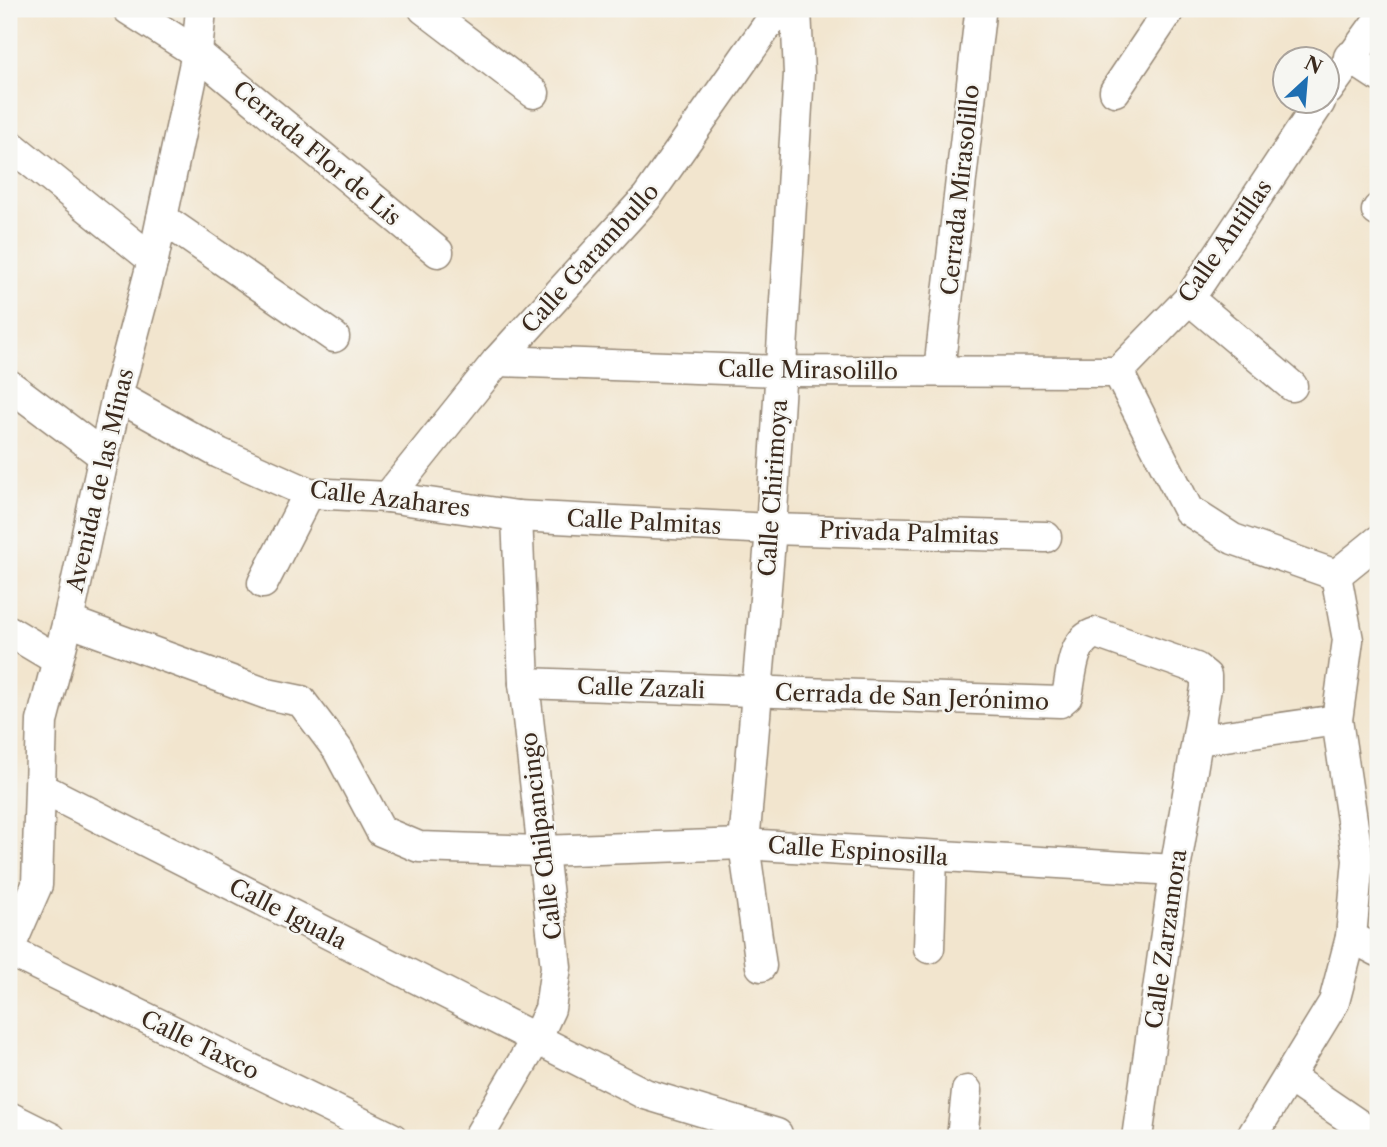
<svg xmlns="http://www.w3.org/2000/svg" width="1387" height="1147" font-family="'Libre Caslon Text',serif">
<rect width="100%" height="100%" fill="#f6f6f2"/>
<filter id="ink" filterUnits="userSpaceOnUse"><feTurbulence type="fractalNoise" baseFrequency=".0143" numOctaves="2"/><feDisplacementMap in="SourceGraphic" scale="14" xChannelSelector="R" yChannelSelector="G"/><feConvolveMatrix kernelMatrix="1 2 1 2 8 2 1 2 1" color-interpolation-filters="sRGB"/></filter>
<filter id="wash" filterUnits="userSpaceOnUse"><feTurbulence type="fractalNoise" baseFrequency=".00686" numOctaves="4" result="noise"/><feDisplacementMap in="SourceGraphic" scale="28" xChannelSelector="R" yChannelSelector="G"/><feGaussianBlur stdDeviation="1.57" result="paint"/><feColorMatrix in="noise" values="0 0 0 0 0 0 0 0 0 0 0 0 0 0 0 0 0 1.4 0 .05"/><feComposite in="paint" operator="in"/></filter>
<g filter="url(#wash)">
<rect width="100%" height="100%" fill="#f2e5ce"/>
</g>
<g filter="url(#ink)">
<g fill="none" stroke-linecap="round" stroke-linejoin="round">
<g stroke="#968876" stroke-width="33">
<g id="minor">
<polyline points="128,9 197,53 438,252"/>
<polyline points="424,9 534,93"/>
<polyline points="1349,57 1378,76"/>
<polyline points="1328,90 1378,21"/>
<polyline points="1115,91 1170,9"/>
<polyline points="9,144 153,260"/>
<polyline points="1377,211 1378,209"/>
<polyline points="162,218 334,337"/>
<polyline points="1189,299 1292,386"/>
<polyline points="497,361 780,371 1118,372"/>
<polyline points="939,371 980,14 978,9"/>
<polyline points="1118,372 1189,299 1320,102"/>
<polyline points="1118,372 1188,510 1233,539 1336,575"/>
<polyline points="9,385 104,456"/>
<polyline points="117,396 219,453 309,493 388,497 517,516 771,529 1046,537"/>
<polyline points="388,497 497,361 647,197 779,9"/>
<polyline points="1336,575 1378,541"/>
<polyline points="263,583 309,493"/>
<polyline points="68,621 267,694 301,701 338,750 381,831 419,847 541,851 744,844 1175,870"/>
<polyline points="9,631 56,659"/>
<path d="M524,683l536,19 7,-6c5,-22 4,-56 29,-63l100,35 10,8v12l-31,182 -38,268"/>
<polyline points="1198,740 1337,720"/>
<polyline points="41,788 645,1094 777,1134"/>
<polyline points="1351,937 1378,951"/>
<polyline points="929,948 932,856"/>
<polyline points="9,949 37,885 42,721 68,621 117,396 153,260 197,53 201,9"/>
<polyline points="9,951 392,1138"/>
<polyline points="761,966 744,844 771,529 799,74 796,9"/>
<polyline points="1290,1078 1378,1138"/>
<polyline points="9,1117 51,1138"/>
<polyline points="478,1138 535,1041 550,1009 556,967 524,683 517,516"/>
<polyline points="962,1138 967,1091"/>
<polyline points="1251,1138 1334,1002 1351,937 1358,860 1337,720 1348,640 1336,575"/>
</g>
</g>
<use href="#minor" stroke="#fff" stroke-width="30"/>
</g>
</g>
<g text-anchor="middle" stroke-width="5" stroke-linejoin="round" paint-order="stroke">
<g font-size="23" fill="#3b2a1e" stroke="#f6f6f2">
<text transform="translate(317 153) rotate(40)" y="8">Cerrada Flor de Lis</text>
<text transform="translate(960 190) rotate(-84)" y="8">Cerrada Mirasolillo</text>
<text transform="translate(1225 241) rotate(-55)" y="8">Calle Antillas</text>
<text transform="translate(590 258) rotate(-48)" y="8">Calle Garambullo</text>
<text transform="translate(808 370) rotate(1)" y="8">Calle Mirasolillo</text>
<text transform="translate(100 480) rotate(-77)" y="8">Avenida de las Minas</text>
<text transform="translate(773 488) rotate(-86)" y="8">Calle Chirimoya</text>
<text transform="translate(390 499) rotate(7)" y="8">Calle Azahares</text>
<text transform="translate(644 522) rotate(3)" y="8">Calle Palmitas</text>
<text transform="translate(909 533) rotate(2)" y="8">Privada Palmitas</text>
<text transform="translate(641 688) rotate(2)" y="8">Calle Zazali</text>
<text transform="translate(912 697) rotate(2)" y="8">Cerrada de San Jerónimo</text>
<text transform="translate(541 836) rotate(-97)" y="8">Calle Chilpancingo</text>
<text transform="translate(858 851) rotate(4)" y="8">Calle Espinosilla</text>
<text transform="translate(288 914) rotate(27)" y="8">Calle Iguala</text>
<text transform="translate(1166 939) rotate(-82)" y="8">Calle Zarzamora</text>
<text transform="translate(200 1045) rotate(26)" y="8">Calle Taxco</text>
</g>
</g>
<rect width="1387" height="1147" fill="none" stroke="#f6f6f2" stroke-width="35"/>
<g transform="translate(1306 80) rotate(26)"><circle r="33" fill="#f6f6f2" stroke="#aba49d" stroke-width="2"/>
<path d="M0-5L12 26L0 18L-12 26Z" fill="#1f6fb2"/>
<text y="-10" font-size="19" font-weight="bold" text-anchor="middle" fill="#3b2a1e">N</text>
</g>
</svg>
